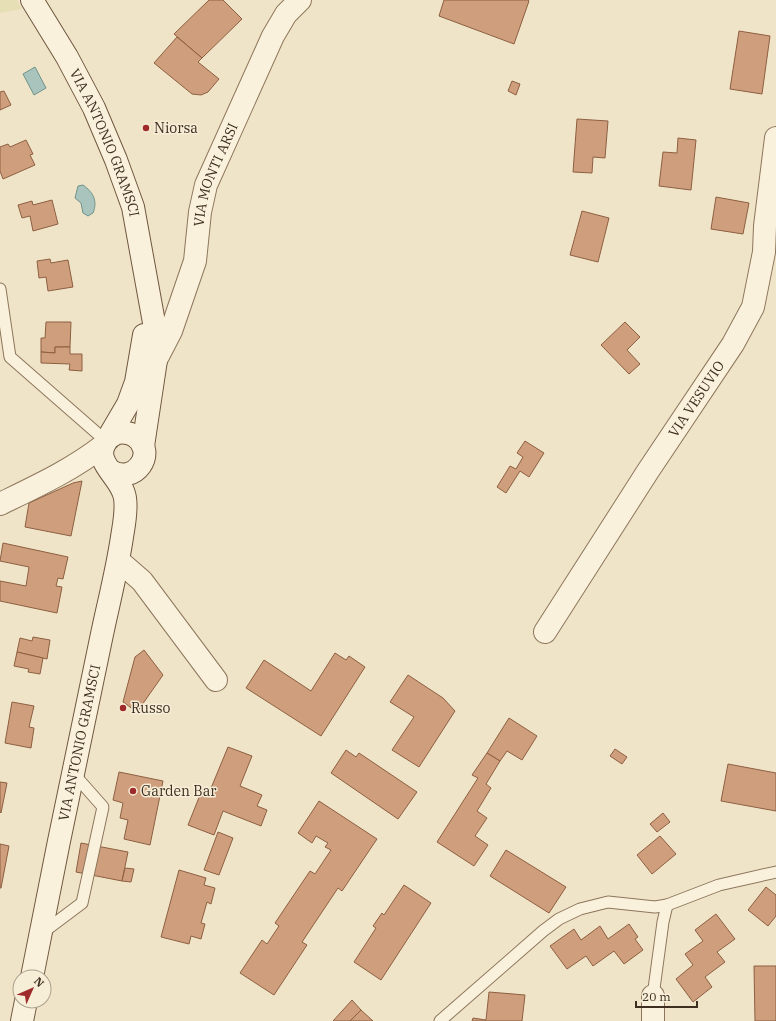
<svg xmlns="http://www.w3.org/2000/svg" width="776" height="1021" font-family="'IBM Plex Serif',serif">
<rect width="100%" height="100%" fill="#f0e4c8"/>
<polygon fill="#e6deb5" points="0,0 17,0 22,9 0,13"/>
<g fill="#a9c4bc" stroke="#6f938a">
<polygon points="35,67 46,88 34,95 23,74"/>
<path d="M83,185c10,7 15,16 10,28l-5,3 -5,-3 -2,-10 -6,-5 3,-12z"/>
</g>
<g fill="#cf9f7d" stroke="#8d5f41">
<polygon points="209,0 223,0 242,19 202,58 174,34"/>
<polygon points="444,0 528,0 529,1 514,44 439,16"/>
<polygon points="739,31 770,36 762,94 730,89"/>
<polygon points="177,37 202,58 198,62 219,79 208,92 201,95 192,94 154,63"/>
<polygon points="512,81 520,84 516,95 508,91"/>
<polygon points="4,91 11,105 0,110 0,92"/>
<polygon points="577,119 608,121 605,158 593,157 592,173 573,172"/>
<polygon points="678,138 696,140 691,190 659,186 663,152 677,153"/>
<polygon points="26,140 33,154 30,155 35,165 3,179 0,171 0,147 8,144 10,147"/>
<polygon points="716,197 749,203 743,234 711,229"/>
<polygon points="52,200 58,224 33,231 30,216 22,218 18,205 32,201 33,205"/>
<polygon points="582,211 609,218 598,262 570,255"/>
<polygon points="50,259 51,263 68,260 73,287 48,291 46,277 39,278 37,261"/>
<polygon points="46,322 71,322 70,347 55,347 55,353 41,352 41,338 45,338"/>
<polygon points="625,322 640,337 627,350 640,364 629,374 601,345"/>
<polygon points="55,347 70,347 70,354 82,354 82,371 69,370 70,364 41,363 41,352 55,353"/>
<polygon points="525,441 544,453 529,477 520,471 506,493 497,487 510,466 516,469 523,457 517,453"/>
<polygon points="82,481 71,536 25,527 29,503 73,483"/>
<polygon points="3,543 68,557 63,579 58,578 56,586 62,587 57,613 0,601 0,581 26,586 29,567 0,561"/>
<polygon points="33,637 50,640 47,659 17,652 20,638 32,641"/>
<polygon points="144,650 163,675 137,712 123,702 135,657"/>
<polygon points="17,652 43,658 40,674 28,672 29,669 14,666"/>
<polygon points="335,653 346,660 349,656 365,667 321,736 246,688 264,660 311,691"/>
<polygon points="408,675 443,698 455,711 419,767 392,750 414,717 390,702"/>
<polygon points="12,702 34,706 29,727 34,728 31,748 5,743"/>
<polygon points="509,718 537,736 522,760 507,751 500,761 487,753"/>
<polygon points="228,747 252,756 240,786 262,795 257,806 267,810 261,826 223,811 214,835 188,825 202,790 209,793"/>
<polygon points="615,749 627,757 622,764 610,756"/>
<polygon points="346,750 356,757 359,753 417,792 398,819 331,773"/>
<polygon points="487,753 500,761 486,784 491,788 477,811 487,818 475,836 488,845 474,866 437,842 478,778 472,775"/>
<polygon points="728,764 776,773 776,811 721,801"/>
<polygon points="119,772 163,781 150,845 124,839 128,820 120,818 123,803 113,800"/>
<polygon points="0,782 7,783 1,813 0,812"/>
<polygon points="319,801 377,839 342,891 338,888 302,942 307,945 274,995 240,973 262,940 267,944 279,926 275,923 310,871 315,874 331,850 325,847 328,843 316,836 312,843 298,833"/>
<polygon points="663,813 670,822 657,832 650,824"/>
<polygon points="218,832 233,838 219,875 204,870"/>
<polygon points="660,836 676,854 652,874 637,855"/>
<polygon points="81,843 128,852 122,881 76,872"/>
<polygon points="0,844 9,846 1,888 0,888"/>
<polygon points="506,850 566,887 549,913 490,876"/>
<polygon points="125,868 134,869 131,882 122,881"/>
<polygon points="179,870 206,878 204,885 215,888 211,904 207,902 201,923 205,924 201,939 191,936 189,944 161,937"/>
<polygon points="404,885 431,903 381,980 354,962 376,928 373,926 382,913 384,915"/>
<polygon points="766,887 776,895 776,916 768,926 748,910"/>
<polygon points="716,914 735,939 717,952 725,962 705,977 712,987 693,1002 676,979 693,965 685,954 703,941 695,930"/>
<polygon points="629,924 638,937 635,939 643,950 624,964 614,951 593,966 586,956 567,969 550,946 574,929 581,940 600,926 608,939"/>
<polygon points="754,966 776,966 776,1021 755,1021"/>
<polygon points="489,992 525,995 522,1021 472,1021 473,1018 486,1020"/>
<polygon points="352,1000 361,1010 350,1021 333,1021"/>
<polygon points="361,1010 373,1021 350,1021"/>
</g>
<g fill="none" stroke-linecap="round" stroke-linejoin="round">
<g stroke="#8d765c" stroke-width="13">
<g id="service">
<polyline points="0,289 10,357 106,441"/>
<polyline points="42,933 82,903 103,807 73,773"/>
<polyline points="653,996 663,922 667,905"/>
<polyline points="440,1021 543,931 559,919 580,909 608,902 655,907 667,905 719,885 776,872"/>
</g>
</g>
<g stroke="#8d765c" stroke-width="24">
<g id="minor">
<path id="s1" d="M156,360l15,-29 24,-70 5,-49 6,-27 67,-149 13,-22 14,-14"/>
<polyline points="119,561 142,581 216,680"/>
<path id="s2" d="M545,632l103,-161 85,-127 20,-37 11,-55 1,-26 11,-88"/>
<polyline points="653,1021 653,996"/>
</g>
</g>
<g stroke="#8d765c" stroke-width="24">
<path id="tertiary" d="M0,504c37,-18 72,-34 104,-59"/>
</g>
<g stroke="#6f573f" stroke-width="24">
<g id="secondary">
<path id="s3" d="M32,0l35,57 27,51 22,52 17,47 22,121 1,32 -13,86"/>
<polyline points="108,438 128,404 136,382 144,335"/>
<path id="s4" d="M32,977c22,-113 45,-225 69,-338 7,-34 16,-68 21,-102 2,-13 5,-26 3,-39 -3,-21 -32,-35 -20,-55 3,-5 7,-8 12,-10 7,-1 14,0 19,4 21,16 -1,48 -25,34"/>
<polyline points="22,1021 26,1001"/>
</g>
</g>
<use href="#service" stroke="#faf1dc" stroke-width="11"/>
<use href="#minor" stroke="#faf1dc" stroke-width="22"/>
<use href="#tertiary" stroke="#faf1dc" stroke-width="22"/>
<use href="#secondary" stroke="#faf1dc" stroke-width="22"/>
</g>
<g fill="#9e2a2b" stroke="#f7eed8" stroke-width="1.5">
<circle cx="146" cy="128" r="4"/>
<circle cx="123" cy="708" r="4"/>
<circle cx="133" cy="791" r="4"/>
</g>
<g text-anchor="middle" stroke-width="3" stroke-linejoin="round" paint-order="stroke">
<g font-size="14" fill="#3d2e20" stroke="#f7eed8" text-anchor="start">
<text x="154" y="133">Niorsa</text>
<text x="131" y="713">Russo</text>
<text x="141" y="796">Garden Bar</text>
</g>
<g font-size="14" fill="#3d2e20" stroke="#f7eed8">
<text dy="5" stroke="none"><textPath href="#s3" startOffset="161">VIA ANTONIO GRAMSCI</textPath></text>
<text dy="5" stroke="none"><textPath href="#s1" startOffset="196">VIA MONTI ARSI</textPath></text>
<text dy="5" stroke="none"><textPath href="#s2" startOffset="278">VIA VESUVIO</textPath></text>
<text dy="5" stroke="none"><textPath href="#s4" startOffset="239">VIA ANTONIO GRAMSCI</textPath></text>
</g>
</g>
<g transform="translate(32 989) rotate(45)"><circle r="19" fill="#f7eed8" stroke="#ada18e"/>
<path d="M0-3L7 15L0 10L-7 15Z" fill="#9e2a2b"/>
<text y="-6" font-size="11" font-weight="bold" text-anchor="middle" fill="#3d2e20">N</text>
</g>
<path d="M636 1001v6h61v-6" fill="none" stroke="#3d2e20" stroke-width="2"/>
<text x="642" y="1001" font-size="12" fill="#3d2e20" stroke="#f7eed8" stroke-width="3" paint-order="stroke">20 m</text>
</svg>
